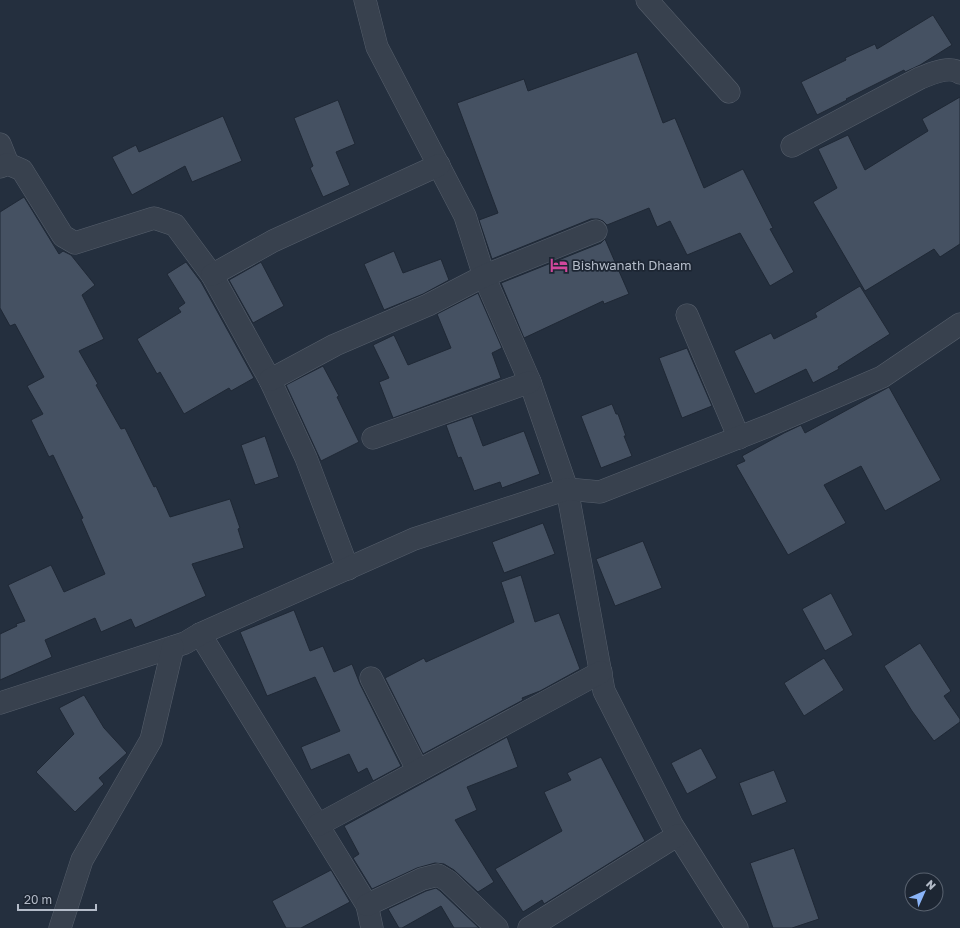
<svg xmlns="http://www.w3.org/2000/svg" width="960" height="928" font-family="'Golos Text',sans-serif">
<rect width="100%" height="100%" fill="#242f3e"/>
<g fill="#455162" stroke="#1f2835">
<polygon points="933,15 952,45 920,65 905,72 904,70 846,99 847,100 817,115 801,82 846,60 845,58 875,44 877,49"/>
<polygon points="637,52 663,123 675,118 704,188 743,169 773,228 770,229 794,272 770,286 740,233 687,255 670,221 657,227 649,208 607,225 603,221 598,219 591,219 492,259 479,220 498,213 457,103 524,79 528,91"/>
<polygon points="960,97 960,244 940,257 934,249 865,291 813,202 837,188 818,149 848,135 865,170 928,131 922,119"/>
<polygon points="338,100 355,144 336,152 350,185 323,197 310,168 313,166 294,118"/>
<polygon points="223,116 242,161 192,182 185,166 132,195 112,157 136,145 139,152"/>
<polygon points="24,197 59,254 63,251 71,255 95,285 82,295 104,339 79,351 98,384 96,385 121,429 125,428 154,487 156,486 170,517 230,499 240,528 238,529 244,548 192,564 206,596 135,628 131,619 101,632 95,618 45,640 52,657 0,680 0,634 17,626 16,624 25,621 8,585 51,565 64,592 105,574 81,519 83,518 53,455 49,457 31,420 43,414 27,386 44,377 15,324 10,326 0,308 0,212"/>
<polygon points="605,239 629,294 604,304 603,301 524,338 501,283 601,243"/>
<polygon points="394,251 403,273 441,259 449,280 423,294 384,310 364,264"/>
<polygon points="186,262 201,282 254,378 231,391 229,388 184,414 160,372 157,374 137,339 181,312 178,308 185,303 167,274"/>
<polygon points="261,262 284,306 253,323 229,280"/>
<polygon points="860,286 890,334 838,367 839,369 813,383 806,369 755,394 734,351 771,333 774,339 817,317 815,313"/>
<polygon points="478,293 502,348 492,353 501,378 393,418 379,382 389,378 373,345 394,335 408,365 451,348 437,314"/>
<polygon points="687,348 712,406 682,418 659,358"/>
<polygon points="323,366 339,396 337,397 359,442 321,461 286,385"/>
<polygon points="889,387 941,480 885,511 861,466 824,485 846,523 788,555 736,465 745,461 742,456 784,433 801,425 805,433"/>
<polygon points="612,404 616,414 618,414 626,436 624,436 632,456 601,468 581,416"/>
<polygon points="472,416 483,446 524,431 540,474 502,488 500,482 474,491 461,457 458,458 446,425"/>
<polygon points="265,436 279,477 255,485 241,445"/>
<polygon points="543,523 555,554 504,573 492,542"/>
<polygon points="643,541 662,588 615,606 596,559"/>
<polygon points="521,575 535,622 559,613 580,669 540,691 522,698 523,700 423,754 385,678 424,658 426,662 514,622 501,582"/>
<polygon points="831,593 853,635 825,651 802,609"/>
<polygon points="294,610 310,651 323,646 334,672 352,664 360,684 401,766 373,781 367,768 358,773 349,754 311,770 301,747 340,731 315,677 267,696 240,632"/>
<polygon points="920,643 951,691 944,696 960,719 960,722 934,741 912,711 884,666"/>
<polygon points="824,658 844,690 804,716 784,683"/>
<polygon points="84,695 104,728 127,753 99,778 104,784 75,812 36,772 74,734 59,708"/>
<polygon points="507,737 518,767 467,787 477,810 455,820 494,882 478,892 454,870 444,864 435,863 417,868 372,889 353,858 359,854 344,826"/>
<polygon points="701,748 717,778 687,794 671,763"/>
<polygon points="601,757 645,841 544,904 542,900 523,912 495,869 562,831 544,792 571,780 567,773"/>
<polygon points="774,770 787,802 752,816 739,783"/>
<polygon points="794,848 819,919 792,928 773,928 750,863"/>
<polygon points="331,870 350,902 301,928 286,928 272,901"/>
<polygon points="436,888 440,891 479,928 454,928 441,906 402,928 399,928 388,909 426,891"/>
</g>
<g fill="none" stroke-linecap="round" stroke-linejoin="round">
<g stroke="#565f6c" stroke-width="23">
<g id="minor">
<polyline points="365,0 377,47 465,216 484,276 530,382 567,489 604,691 672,825 737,928"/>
<polyline points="647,0 729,92"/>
<polyline points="0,144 8,164"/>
<path d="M792,146l128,-68c11,-4 29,-13 40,-5"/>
<polyline points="0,167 8,164 22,170 63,236 75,243 154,218 175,225 212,275 270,380 306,458 348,569"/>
<polyline points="212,275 273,241 439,165"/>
<polyline points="687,315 739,438"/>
<polyline points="270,380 335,345 428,305 484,276 596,231"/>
<polyline points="373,438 530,382"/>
<polyline points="200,634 367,905 372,928"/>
<polyline points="371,678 418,771"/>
<polyline points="0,703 185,643 200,634 414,539 567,489 600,492 768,426 882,377 960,324"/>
<polyline points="318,825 601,672"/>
<polyline points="367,905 422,879 438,875 448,881 497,928"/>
<polyline points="60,928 82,860 151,740 173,647"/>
<polyline points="529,928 678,835"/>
</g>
</g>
<use href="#minor" stroke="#38414e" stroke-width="22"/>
</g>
<defs>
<g id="hotel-bare" transform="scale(1.38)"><path d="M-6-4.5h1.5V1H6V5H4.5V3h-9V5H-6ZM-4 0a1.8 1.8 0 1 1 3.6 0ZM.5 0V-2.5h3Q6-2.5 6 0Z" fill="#d1479c" stroke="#1d2633" stroke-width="2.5" paint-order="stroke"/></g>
</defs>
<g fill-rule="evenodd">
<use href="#hotel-bare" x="559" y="265"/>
</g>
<g text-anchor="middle" stroke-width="3.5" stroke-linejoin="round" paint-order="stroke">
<g font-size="13" fill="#b4bcc9" stroke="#1d2633" text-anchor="start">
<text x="572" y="270">Bishwanath Dhaam</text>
</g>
</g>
<g transform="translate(924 892) rotate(45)"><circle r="19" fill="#1d2633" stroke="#59626f"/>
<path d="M0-3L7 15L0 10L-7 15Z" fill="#8ab4f8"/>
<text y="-6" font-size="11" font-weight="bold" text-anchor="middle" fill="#b4bcc9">N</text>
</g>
<path d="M18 904v6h78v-6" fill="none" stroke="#b4bcc9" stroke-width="2"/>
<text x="24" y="904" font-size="12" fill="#b4bcc9" stroke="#1d2633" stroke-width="3" paint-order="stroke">20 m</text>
</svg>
